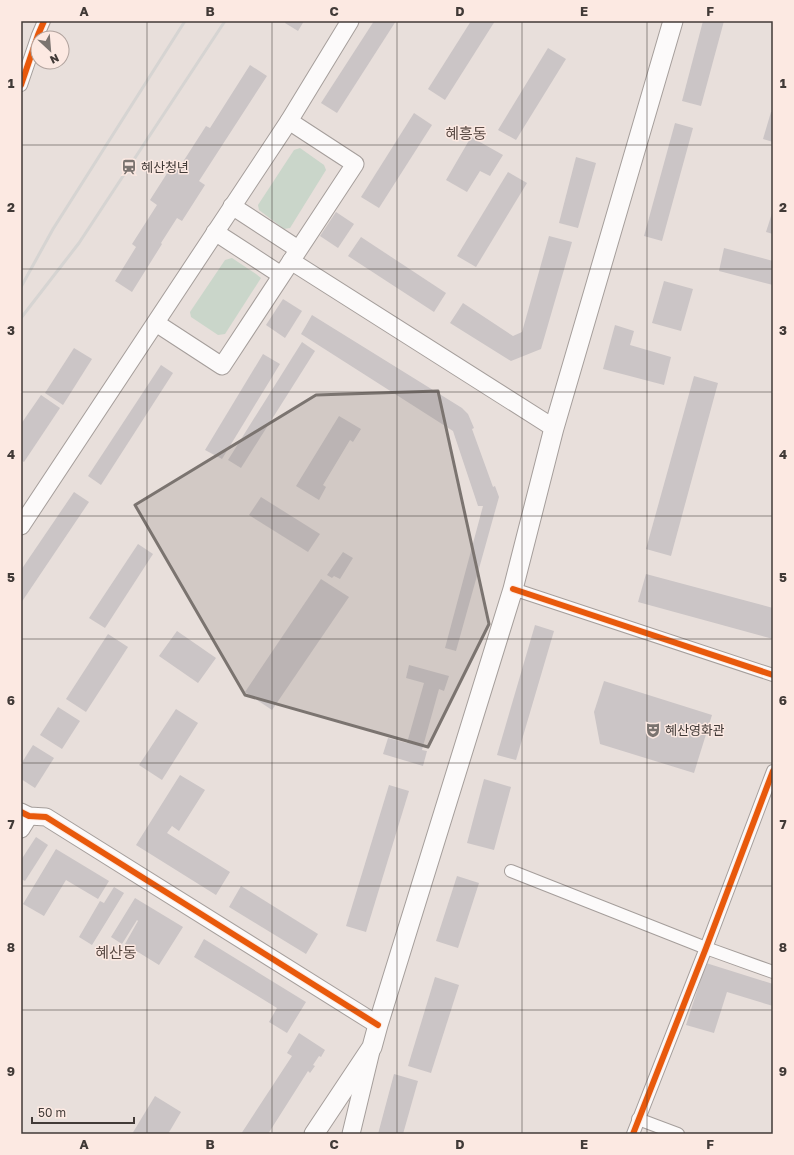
<svg xmlns="http://www.w3.org/2000/svg" width="794" height="1155" font-family="'Golos Text','Noto Sans KR',sans-serif">
<rect width="100%" height="100%" fill="#e8dfdb"/>
<g fill="#cad6ca">
<polygon points="300,148 324,165 326,170 290,228 284,229 259,210 258,205 294,150"/>
<polygon points="232,258 256,274 261,278 225,334 218,335 191,317 190,312 225,260"/>
</g>
<g fill="#cbc5c6">
<polygon points="286,21 304,21 298,31 285,23"/>
<polygon points="374,21 396,21 337,113 321,103"/>
<polygon points="471,21 495,21 445,100 428,89"/>
<polygon points="703,21 724,21 701,106 682,101"/>
<polygon points="548,48 566,59 516,140 498,130"/>
<polygon points="250,65 267,76 199,181 205,185 182,221 177,218 161,243 162,244 132,292 115,281 136,247 132,244 157,205 150,200 173,164 179,168 206,126 210,128"/>
<polygon points="771,112 773,112 773,142 763,139"/>
<polygon points="414,113 432,125 379,208 361,197"/>
<polygon points="675,123 693,128 662,241 644,236"/>
<polygon points="471,137 503,155 490,176 480,171 467,192 446,180"/>
<polygon points="576,157 596,163 578,228 559,223"/>
<polygon points="508,172 527,183 476,267 457,256"/>
<polygon points="773,210 773,234 766,232"/>
<polygon points="336,212 354,224 338,248 320,236"/>
<polygon points="549,236 572,242 541,349 511,361 450,323 463,303 513,336 522,332"/>
<polygon points="361,237 446,293 434,312 348,256"/>
<polygon points="724,248 773,261 773,285 719,271"/>
<polygon points="664,281 693,289 681,331 652,323"/>
<polygon points="283,299 302,311 285,338 266,325"/>
<polygon points="312,315 462,408 468,414 474,428 472,429 493,487 495,486 499,497 456,651 445,648 483,506 478,506 453,431 301,334"/>
<polygon points="615,325 634,331 630,345 671,357 664,385 603,369"/>
<polygon points="302,342 315,351 241,468 228,460"/>
<polygon points="74,348 92,359 63,405 45,393"/>
<polygon points="263,354 280,364 222,459 205,450"/>
<polygon points="161,365 173,373 101,485 88,476"/>
<polygon points="694,376 718,383 671,556 646,549"/>
<polygon points="41,395 60,408 24,462 21,460 21,424"/>
<polygon points="339,416 361,429 353,442 350,440 323,485 326,487 319,500 296,486"/>
<polygon points="74,492 89,502 21,603 21,570"/>
<polygon points="261,497 320,534 308,552 249,515"/>
<polygon points="138,544 153,554 105,628 89,618"/>
<polygon points="343,552 353,558 340,579 334,576 332,578 327,575"/>
<polygon points="646,574 773,608 773,639 638,602"/>
<polygon points="321,579 349,597 272,710 245,692"/>
<polygon points="535,625 554,631 516,760 497,755"/>
<polygon points="177,631 216,658 198,683 159,656"/>
<polygon points="108,634 128,647 86,712 66,699"/>
<polygon points="409,665 449,676 444,691 439,689 422,750 427,751 423,766 383,754 388,738 407,743 424,683 406,678"/>
<polygon points="604,681 712,715 694,773 600,744 594,712"/>
<polygon points="58,707 80,721 62,749 40,735"/>
<polygon points="176,709 198,723 162,780 139,765"/>
<polygon points="33,745 54,758 35,788 21,779 21,764"/>
<polygon points="180,775 205,790 179,831 172,826 167,833 230,872 216,895 136,845"/>
<polygon points="484,779 511,787 494,850 467,843"/>
<polygon points="389,785 409,791 366,932 346,926"/>
<polygon points="36,837 48,845 25,881 21,879 21,860"/>
<polygon points="56,849 109,881 98,899 66,880 44,916 23,904"/>
<polygon points="457,876 479,883 458,948 436,941"/>
<polygon points="241,886 318,934 306,954 229,907"/>
<polygon points="114,887 124,893 92,945 79,937 100,901 104,903"/>
<polygon points="135,898 183,927 159,965 125,944 138,921 137,920 122,944 111,937"/>
<polygon points="204,939 306,1002 287,1033 269,1022 277,1008 194,957"/>
<polygon points="706,963 773,984 773,1006 727,992 714,1033 686,1025"/>
<polygon points="435,977 459,985 431,1073 408,1066"/>
<polygon points="299,1033 325,1050 321,1057 319,1056 313,1065 315,1066 310,1073 308,1071 268,1134 241,1134 292,1056 287,1053"/>
<polygon points="394,1074 418,1081 403,1134 378,1134"/>
<polygon points="155,1096 181,1112 168,1134 132,1134"/>
</g>
<g fill="none" stroke-linecap="round" stroke-linejoin="round">
<g stroke="#a59e9b" stroke-width="14">
<g id="street">
<polyline points="21,85 38,35 44,21"/>
<polyline points="513,589 773,675"/>
<polyline points="511,871 706,948 773,972"/>
<polyline points="638,1119 678,1134"/>
<polyline points="633,1134 706,948 773,771"/>
</g>
</g>
<g stroke="#a59e9b" stroke-width="19">
<g id="secondary">
<polyline points="232,206 298,249"/>
<polyline points="215,232 281,275"/>
<polyline points="291,261 554,428"/>
<polyline points="156,323 222,366 355,164 289,121"/>
<polyline points="21,526 289,121 350,21"/>
<polyline points="21,812 29,816 46,817 378,1025"/>
<polyline points="21,829 29,816"/>
<polyline points="351,1134 371,1051"/>
</g>
</g>
<g stroke="#a59e9b" stroke-width="21">
<polyline id="primary" points="314,1134 372,1047 378,1025 513,589 554,428 673,21"/>
</g>
<use href="#street" stroke="#fcfafa" stroke-width="12"/>
<use href="#secondary" stroke="#fcfafa" stroke-width="17"/>
<use href="#primary" stroke="#fcfafa" stroke-width="19"/>
<g stroke="#d6d4d2" stroke-width="3">
<polyline points="21,287 53,229 185,21"/>
<polyline points="21,318 79,243 225,21"/>
</g>
<g stroke="#fce9e2" stroke-width="8">
<g id="cycleway">
<polyline points="21,85 38,35 44,21"/>
<polyline points="513,589 773,675"/>
<polyline points="21,812 29,816 46,817 378,1025"/>
<polyline points="633,1134 706,948 773,771"/>
</g>
</g>
<use href="#cycleway" stroke="#e8590c" stroke-width="6"/>
</g>
<path fill="#7b7470" fill-opacity="0.2" stroke="#7b7470" stroke-width="3" stroke-linejoin="round" d="M438,391l51,233 -61,123 -183,-52 -110,-190 181,-110z"/>
<path fill="none" stroke="#413a37" stroke-width="1" stroke-opacity="0.55" d="M147,21v1113M272,21v1113M397,21v1113M522,21v1113M647,21v1113M21,145h752M21,269h752M21,392h752M21,516h752M21,639h752M21,763h752M21,886h752M21,1010h752"/>
<defs>
<g id="station-bare" transform="scale(1.2)"><path d="M-3-6H3Q5-6 5-4V2Q5 4 3 4L4.5 6H3L1.5 4h-3L-3 6H-4.5L-3 4Q-5 4-5 2V-4Q-5-6-3-6ZM-3.5-4v3h7v-3ZM-3.5 1v1.5H-2V1ZM2 1v1.5H3.5V1Z" fill="#7b7470" stroke="#fce9e2" stroke-width="2.5" paint-order="stroke"/></g>
<g id="theatre-bare" transform="scale(1.2)"><path d="M-5-5.5Q0-4 5-5.5V0Q5 5 0 6Q-5 5-5 0ZM-3.3-2.5H-1v1.5H-3.3ZM1-2.5H3.3v1.5H1ZM-2.8 1Q0 5.5 2.8 1Z" fill="#7b7470" stroke="#fce9e2" stroke-width="2.5" paint-order="stroke"/></g>
</defs>
<g fill-rule="evenodd">
<use href="#station-bare" x="129" y="167"/>
<use href="#theatre-bare" x="653" y="730"/>
</g>
<g text-anchor="middle" stroke-width="3" stroke-linejoin="round" paint-order="stroke">
<g font-size="13" fill="#413a37" stroke="#fce9e2" text-anchor="start">
<text x="141" y="172">혜산청년</text>
<text x="665" y="735">혜산영화관</text>
</g>
<g font-size="15" fill="#594a44" stroke="#fce9e2">
<text x="466" y="139">혜흥동</text>
<text x="116" y="958">혜산동</text>
</g>
</g>
<rect width="794" height="1155" fill="none" stroke="#fce9e2" stroke-width="44"/>
<g transform="translate(50 50) rotate(154)"><circle r="19" fill="#fce9e2" stroke="#b1a39e"/>
<path d="M0-3L7 15L0 10L-7 15Z" fill="#7b7470"/>
<text y="-6" font-size="11" font-weight="bold" text-anchor="middle" fill="#413a37">N</text>
</g>
<path d="M32 1117v6h102v-6" fill="none" stroke="#413a37" stroke-width="2"/>
<text x="38" y="1117" font-size="12" fill="#413a37" stroke="#fce9e2" stroke-width="3" paint-order="stroke">50 m</text>
<rect x="22" y="22" width="750" height="1111" fill="none" stroke="#413a37" stroke-width="1.5"/>
<g font-size="13" text-anchor="middle" font-weight="bold" fill="#413a37">
<text x="84" y="16">A</text>
<text x="210" y="16">B</text>
<text x="334" y="16">C</text>
<text x="460" y="16">D</text>
<text x="584" y="16">E</text>
<text x="710" y="16">F</text>
<text x="11" y="88">1</text>
<text x="783" y="88">1</text>
<text x="11" y="212">2</text>
<text x="783" y="212">2</text>
<text x="11" y="335">3</text>
<text x="783" y="335">3</text>
<text x="11" y="459">4</text>
<text x="783" y="459">4</text>
<text x="11" y="582">5</text>
<text x="783" y="582">5</text>
<text x="11" y="705">6</text>
<text x="783" y="705">6</text>
<text x="11" y="829">7</text>
<text x="783" y="829">7</text>
<text x="11" y="952">8</text>
<text x="783" y="952">8</text>
<text x="11" y="1076">9</text>
<text x="783" y="1076">9</text>
<text x="84" y="1149">A</text>
<text x="210" y="1149">B</text>
<text x="334" y="1149">C</text>
<text x="460" y="1149">D</text>
<text x="584" y="1149">E</text>
<text x="710" y="1149">F</text>
</g>
</svg>
